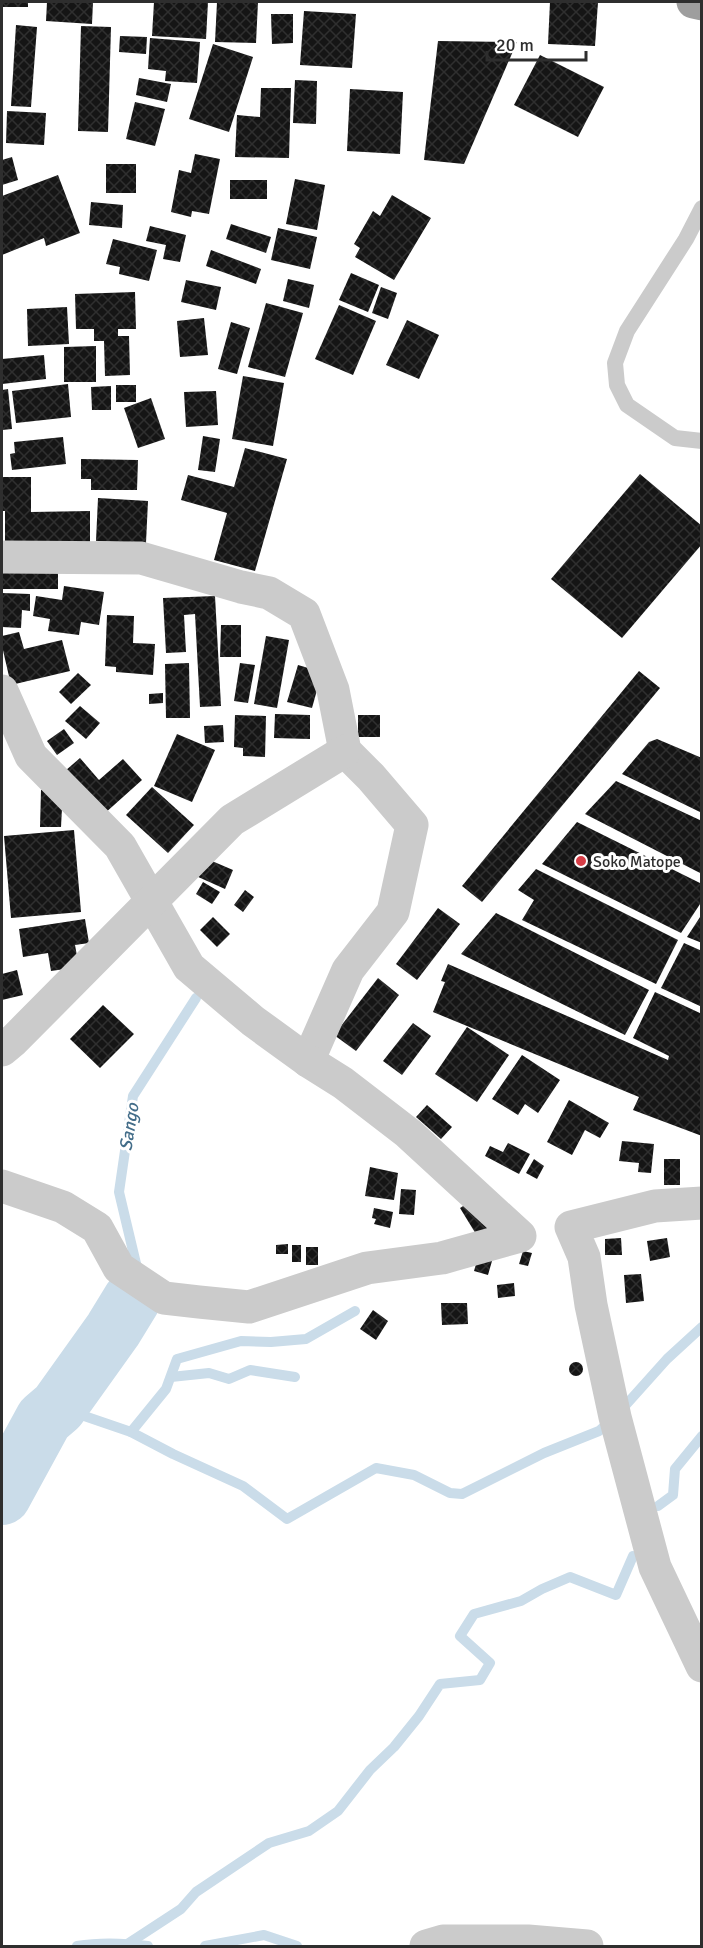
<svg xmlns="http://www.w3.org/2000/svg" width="703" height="1948" font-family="Signika,sans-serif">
<defs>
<pattern id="building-cross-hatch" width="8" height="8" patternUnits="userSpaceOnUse" patternTransform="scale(1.5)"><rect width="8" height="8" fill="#151515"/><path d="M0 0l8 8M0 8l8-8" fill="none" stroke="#2f2f2f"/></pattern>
</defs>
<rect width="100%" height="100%" fill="#fff"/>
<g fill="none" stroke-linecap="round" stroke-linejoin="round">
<g stroke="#cadce9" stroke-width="10">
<polyline points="138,1272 119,1192 133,1096 196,998"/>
<polyline points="171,1377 209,1373 229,1379 250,1370 295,1377"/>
<polyline points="58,1407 131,1432 166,1389 177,1359 241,1341 271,1342 306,1339 355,1311"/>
<polyline points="131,1432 173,1454 243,1486 287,1519 376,1468 414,1475 450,1493 462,1494 544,1453 599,1431 615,1417 667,1359 702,1327"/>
<polyline points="658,1506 673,1495 675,1469 702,1436"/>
<polyline points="129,1943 181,1909 196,1892 269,1843 309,1831 338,1811 370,1770 394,1747 419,1716 440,1684 480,1680 490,1663 460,1636 474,1614 521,1601 542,1589 570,1577 616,1595 633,1556"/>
<path d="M77,1946c23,-4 47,-3 71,0"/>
<polyline points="205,1946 264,1935 297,1946"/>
</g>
<polyline stroke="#cadce9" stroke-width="58" points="2,1496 44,1419 58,1407 113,1330 132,1299"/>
</g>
<g fill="url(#building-cross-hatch)">
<rect x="2" y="2" width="26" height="5"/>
<polygon points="47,2 93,2 92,24 46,21"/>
<polygon points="154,2 208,2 206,39 152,36"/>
<polygon points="217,2 258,2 256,43 215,42"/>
<polygon points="550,2 598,2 595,46 548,44"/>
<polygon points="304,11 356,14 352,68 300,65"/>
<polygon points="271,14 293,14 293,43 272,44"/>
<polygon points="16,25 37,27 31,107 11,106"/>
<polygon points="81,26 111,27 108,132 78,131"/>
<polygon points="120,36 147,37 146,54 119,52"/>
<polygon points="150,38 200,42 197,83 165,81 166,71 148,69"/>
<polygon points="438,41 517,42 464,164 424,160"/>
<polygon points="213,44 253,57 229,132 189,119"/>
<polygon points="540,55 604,87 578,137 514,105"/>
<polygon points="139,78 171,84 167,102 136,95"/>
<polygon points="295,80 317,81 316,124 293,123"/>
<polygon points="261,88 291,88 289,158 235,157 237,115 260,117"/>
<polygon points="350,89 403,92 400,154 347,151"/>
<polygon points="135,102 165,109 155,146 126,139"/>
<polygon points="7,111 46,113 44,145 6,143"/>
<polygon points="195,154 220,159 209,214 192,211 191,217 171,212 179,170 191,173"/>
<polygon points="12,157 18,180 2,185 2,160"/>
<rect x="106" y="164" width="30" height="29"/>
<polygon points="58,175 80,233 46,246 44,238 2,255 2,196"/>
<polygon points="295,179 325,185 317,230 286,224"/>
<rect x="230" y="180" width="37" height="19"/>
<polygon points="392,195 431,218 394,280 355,257 360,248 354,244 373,211 380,216"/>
<polygon points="91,202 123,205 122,228 89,225"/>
<polygon points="231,224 271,237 266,253 226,239"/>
<polygon points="150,226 186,235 180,262 163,259 166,245 146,241"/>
<polygon points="278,228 317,237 310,269 271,260"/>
<polygon points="113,239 157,250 149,281 119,274 120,267 106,264"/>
<polygon points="211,250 261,269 256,284 206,266"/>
<polygon points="351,273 379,285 368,312 339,300"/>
<polygon points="288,279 314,285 309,308 283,301"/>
<polygon points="186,280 221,287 216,310 181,302"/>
<polygon points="381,287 397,293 388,319 372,313"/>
<polygon points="135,292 136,329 118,329 118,336 129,336 130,375 105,376 104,341 94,341 94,329 76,329 75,294"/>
<polygon points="266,303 303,313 285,377 248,367"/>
<polygon points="339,305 376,321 353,375 315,359"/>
<polygon points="67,307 69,344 28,346 27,309"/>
<polygon points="204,318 208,355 180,357 177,321"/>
<polygon points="407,320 439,335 419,379 386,365"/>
<polygon points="231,322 250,328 237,374 218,369"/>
<polygon points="96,346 96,382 64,382 64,347"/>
<polygon points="44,355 46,379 2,384 2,359"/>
<polygon points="243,376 284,383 273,446 232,439"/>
<polygon points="68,384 71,417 16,423 12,391"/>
<rect x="116" y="385" width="20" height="17"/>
<polygon points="111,386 111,410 92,410 91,387"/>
<polygon points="8,389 12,429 2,430 2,390"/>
<polygon points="216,391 218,425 186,427 184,392"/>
<polygon points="151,398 165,439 138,448 124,408"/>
<polygon points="203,436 220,439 215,472 198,470"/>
<polygon points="63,437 66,464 12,470 10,454 15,453 14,442"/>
<polygon points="245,448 287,459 255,571 214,560 227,513 181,500 188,475 234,487"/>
<polygon points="81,459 138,460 137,490 91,490 91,479 81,479"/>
<polygon points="640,474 702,526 702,544 622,638 551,579"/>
<polygon points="2,477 31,477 31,512 90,511 90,542 5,542 5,511 2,511"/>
<polygon points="98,498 148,501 146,543 96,541"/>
<rect x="2" y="560" width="56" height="29"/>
<polygon points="64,586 104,592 99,625 81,622 79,635 48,631 50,619 33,616 36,596 62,600"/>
<polygon points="2,593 30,594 30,611 22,610 21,628 2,627"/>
<polygon points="215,596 221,706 200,707 195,614 184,615 186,652 166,653 163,598"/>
<polygon points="107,615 134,616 133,643 155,644 153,675 116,672 116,667 105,666"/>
<polygon points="221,625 241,625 241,657 220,657"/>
<polygon points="19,632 24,649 62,640 70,671 11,685 2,646 2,636"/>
<polygon points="266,636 289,640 277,708 254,704"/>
<polygon points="189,663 190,718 166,718 165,664"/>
<polygon points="240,663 255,665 248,703 234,701"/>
<polygon points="298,665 322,672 312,708 287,702"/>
<polygon points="639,671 660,688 482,902 462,886"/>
<polygon points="78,673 91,685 71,704 59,692"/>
<polygon points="163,693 163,703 149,704 149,694"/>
<polygon points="80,706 100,723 86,739 65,721"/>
<polygon points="275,714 310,715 310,739 274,738"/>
<polygon points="235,715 266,716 265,757 243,756 243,748 234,747"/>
<rect x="358" y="715" width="22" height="22"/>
<polygon points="223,725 224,742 205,743 204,726"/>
<polygon points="64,729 74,743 57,755 47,741"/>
<polygon points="177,734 215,750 192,802 154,786"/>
<polygon points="657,739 702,758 702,813 622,774 649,742"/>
<polygon points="80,758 99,780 123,759 142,780 104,814 65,771"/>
<polygon points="616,781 702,821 702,874 585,814"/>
<polygon points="152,787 194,825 168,853 126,815"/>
<polygon points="41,790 63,790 61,827 40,827"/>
<polygon points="577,822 702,884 702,901 681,933 542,864"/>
<polygon points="74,830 81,912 11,918 4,836"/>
<polygon points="205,858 233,870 225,889 196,876"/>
<polygon points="536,869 678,940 656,984 522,920 534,900 518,890"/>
<polygon points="203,882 220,892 212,904 196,894"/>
<polygon points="245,890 254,897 243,912 234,905"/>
<polygon points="438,908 460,924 417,980 396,964"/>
<polygon points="496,913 649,990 625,1035 461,954"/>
<polygon points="702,914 702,943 687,937"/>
<polygon points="213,917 230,934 217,947 200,930"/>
<polygon points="85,919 89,943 75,945 79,967 51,971 48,953 23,957 19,929"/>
<polygon points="684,943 702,951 702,1007 661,988"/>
<polygon points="448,964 668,1060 669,1056 633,1038 655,992 702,1014 702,1136 633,1110 639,1097 433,1012 445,982 441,981"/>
<polygon points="17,970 23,995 2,1000 2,974"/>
<polygon points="378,978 399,995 356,1051 334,1035"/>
<polygon points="103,1005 134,1034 100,1068 70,1039"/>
<polygon points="413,1023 431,1036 402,1075 383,1061"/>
<polygon points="467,1027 509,1055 477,1102 435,1074"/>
<polygon points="522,1055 560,1080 538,1113 525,1104 518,1115 492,1099"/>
<polygon points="569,1100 609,1123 600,1138 585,1130 572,1155 547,1142"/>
<polygon points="427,1105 452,1127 441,1139 416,1117"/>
<polygon points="622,1141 654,1144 651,1173 638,1172 639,1163 619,1161"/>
<polygon points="508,1143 530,1154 519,1174 485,1156 490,1146 503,1152"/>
<polygon points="534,1159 544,1166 537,1179 526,1173"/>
<rect x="664" y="1159" width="16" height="26"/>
<polygon points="370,1167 398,1173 394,1200 365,1196"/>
<polygon points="401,1189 416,1190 414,1215 399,1214"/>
<polygon points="474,1199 494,1230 479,1239 460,1208"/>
<polygon points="374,1208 393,1212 390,1228 374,1224 376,1219 372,1218"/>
<polygon points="621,1238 622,1255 605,1255 605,1239"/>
<polygon points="667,1238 670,1257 650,1261 647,1241"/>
<polygon points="288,1244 288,1254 276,1254 276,1245"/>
<rect x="292" y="1245" width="9" height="17"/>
<rect x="306" y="1247" width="12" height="18"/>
<polygon points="523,1251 532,1253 528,1266 519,1264"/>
<polygon points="478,1257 492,1261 488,1275 474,1271"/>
<polygon points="641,1274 644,1301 626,1303 624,1275"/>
<polygon points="514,1283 515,1296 498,1298 497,1285"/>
<polygon points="441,1303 467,1303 468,1324 442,1325"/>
<polygon points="373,1310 388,1321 376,1340 360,1329"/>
<circle cx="576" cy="1369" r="7"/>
</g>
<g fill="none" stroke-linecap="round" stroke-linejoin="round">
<polyline stroke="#cbcbcb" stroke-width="16" points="702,208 686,239 627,331 615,363 617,385 627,405 675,438 702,441"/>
<g stroke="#cbcbcb" stroke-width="33">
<polyline points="2,557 141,558 241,587 269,593 304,614 333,690 345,751 371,777 412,825 393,912 348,970 308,1061"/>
<polyline points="2,691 31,756 120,846 189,967 253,1021 308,1061 343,1083 408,1133 520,1236 442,1258 367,1268 249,1307 199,1302 164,1298 119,1268 97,1228 63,1207 2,1186"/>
<polyline points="2,1050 14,1040 232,820 345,751"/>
<polyline points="702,1203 655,1206 571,1227 584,1257 591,1305 615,1417 655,1567 702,1666"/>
<polyline points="426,1946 443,1941 528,1941 587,1946"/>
</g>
<polyline stroke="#9e9e9e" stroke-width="33" points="693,2 702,4"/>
</g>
<circle fill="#d73e47" stroke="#fff" stroke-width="2" cx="581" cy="861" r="6"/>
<g text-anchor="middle" stroke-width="6" stroke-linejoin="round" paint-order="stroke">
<g font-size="16" fill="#2e2e2e" stroke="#fff" text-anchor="start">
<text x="593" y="867">Soko Matope</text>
</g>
<g font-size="18" font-style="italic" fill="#436d89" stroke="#fff">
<text transform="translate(129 1127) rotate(-81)" y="6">Sango</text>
</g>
</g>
<rect width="703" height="1948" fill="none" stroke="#2e2e2e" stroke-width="6"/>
<path d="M487 51v9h99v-9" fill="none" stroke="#2e2e2e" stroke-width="3"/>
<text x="496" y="51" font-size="18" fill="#2e2e2e" stroke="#ffffff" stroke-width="4.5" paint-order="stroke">20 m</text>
</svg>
